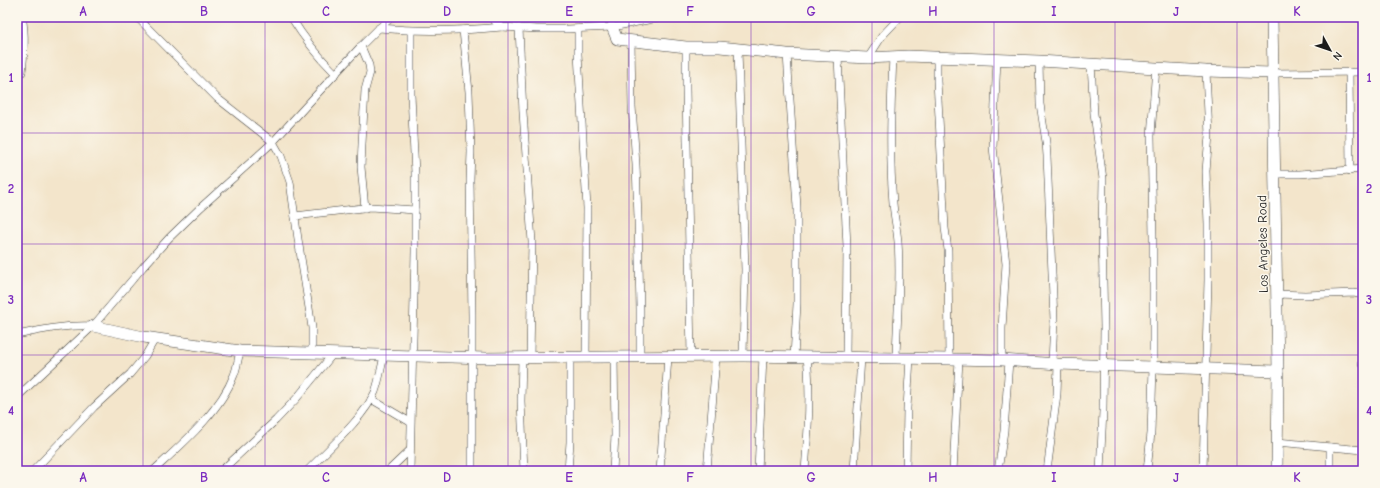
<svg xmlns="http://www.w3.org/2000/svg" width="1380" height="488" font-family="'Comic Neue',sans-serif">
<rect width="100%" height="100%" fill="#fbf7ec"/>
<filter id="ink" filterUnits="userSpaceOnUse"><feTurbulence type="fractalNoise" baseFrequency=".025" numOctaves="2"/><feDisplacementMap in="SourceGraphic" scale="8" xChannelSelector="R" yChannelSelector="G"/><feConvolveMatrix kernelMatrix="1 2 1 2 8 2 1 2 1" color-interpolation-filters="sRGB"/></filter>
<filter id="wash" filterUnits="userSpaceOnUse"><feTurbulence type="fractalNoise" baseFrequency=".012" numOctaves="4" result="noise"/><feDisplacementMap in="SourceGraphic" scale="16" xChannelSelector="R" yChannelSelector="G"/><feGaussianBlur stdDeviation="0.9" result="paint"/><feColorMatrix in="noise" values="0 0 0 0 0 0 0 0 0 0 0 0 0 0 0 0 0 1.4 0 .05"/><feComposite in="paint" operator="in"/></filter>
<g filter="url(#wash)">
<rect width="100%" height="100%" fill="#f3e5cb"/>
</g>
<g filter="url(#ink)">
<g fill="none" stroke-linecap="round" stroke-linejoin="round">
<g stroke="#3c3a36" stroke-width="8">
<g id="street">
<polyline points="137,17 217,98 273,142 281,156 290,182 298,239 309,308 312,328 312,352"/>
<path d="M291,17c14,23 26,38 45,57"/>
<polyline points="490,17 502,27 537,29 568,29 612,27 663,17"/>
<path d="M379,28c41,4 81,3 123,-1"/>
<polyline points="519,28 523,112 532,242 530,358"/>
<polyline points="578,29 578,54 587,208 586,358"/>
<polyline points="463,30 469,92 471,152 470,180 472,315 472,471"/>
<polyline points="631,41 632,106 636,165 638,218 640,309 640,356"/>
<polyline points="361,46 369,65 370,72 365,90 362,144 361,167 365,208"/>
<polyline points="686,47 686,89 691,357"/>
<polyline points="738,50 745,270 743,356"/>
<polyline points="787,54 797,207 797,304 794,357"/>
<path d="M893,56c-2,49 -4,98 0,147 1,13 4,26 5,39 3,38 -1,77 -2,116"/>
<polyline points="838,57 847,247 846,357"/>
<polyline points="937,57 937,81 945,228 948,250 949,360"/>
<polyline points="868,58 882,36 900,17"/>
<polyline points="997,59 993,147 1006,264 1002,328 1002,360"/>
<polyline points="1039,61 1040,104 1046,142 1047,156 1054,320 1052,363"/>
<polyline points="1091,64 1094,114 1103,179 1102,233 1104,328 1103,411 1100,471"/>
<path d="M22,72c2,-18 4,-37 0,-55"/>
<polyline points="1349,72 1350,171"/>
<polyline points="1272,73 1363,72"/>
<polyline points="1275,174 1300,174 1363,169"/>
<polyline points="295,216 371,207 415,210"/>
<polyline points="1276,294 1305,295 1354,293 1363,295"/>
<path d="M17,335c27,-6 48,-10 76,-9"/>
<polyline points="522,358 521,401 524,471"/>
<polyline points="1362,363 1363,363"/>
<polyline points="17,397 93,326 143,267 169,238 199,209 273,142 361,46 379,28 392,17"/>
<polyline points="371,399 410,422"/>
<polyline points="1277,442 1363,450"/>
<polyline points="33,471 94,407 130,374 145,356 155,339"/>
<path d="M153,471c28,-26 67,-59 81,-96 3,-7 4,-16 6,-24"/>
<polyline points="221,471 276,420 296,399 333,354"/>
<path d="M307,471c20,-21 57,-53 68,-79 4,-11 6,-24 9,-36"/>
<polyline points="388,471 409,451"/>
<polyline points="410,471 415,252 415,173 411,95 411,31"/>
<polyline points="568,471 570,442 570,358"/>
<polyline points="613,471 615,435 614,356"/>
<polyline points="660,471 668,357"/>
<polyline points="707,471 716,357"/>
<polyline points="758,471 763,356"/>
<path d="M805,471c3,-40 6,-75 2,-115"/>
<polyline points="854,471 861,357"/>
<polyline points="906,471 907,408 910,358"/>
<polyline points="953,471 959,360"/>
<polyline points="998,471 1004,431 1009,361"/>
<polyline points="1047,471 1057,394 1058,364"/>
<polyline points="1147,471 1151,433 1153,367 1153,236 1151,136 1156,67"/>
<polyline points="1203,471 1208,280 1208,224 1206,171 1209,135 1206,71"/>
<polyline points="1330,471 1330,447"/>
</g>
</g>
<g stroke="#3c3a36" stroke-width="12">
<g id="secondary">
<polyline points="1272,17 1278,371 1277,471"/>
<polyline points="612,27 617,39 686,47 720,47 787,54 868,58 908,56 1039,61 1206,71 1272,73"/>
<polyline points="93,326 144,337 240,351 486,358 743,356 896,358 1002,360 1058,364 1278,371"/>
</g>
</g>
<use href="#street" stroke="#fff" stroke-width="7"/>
<use href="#secondary" stroke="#fff" stroke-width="11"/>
</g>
</g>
<path fill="none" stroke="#7b2cbf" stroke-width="1" stroke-opacity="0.55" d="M143,17v454M265,17v454M386,17v454M508,17v454M629,17v454M751,17v454M872,17v454M994,17v454M1115,17v454M1237,17v454M17,133h1346M17,244h1346M17,355h1346"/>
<g text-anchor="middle" stroke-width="3" stroke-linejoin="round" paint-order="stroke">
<g font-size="13" fill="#1c1c1c" stroke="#fbf7ec">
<text transform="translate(1262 244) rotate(-91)" y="5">Los Angeles Road</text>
</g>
</g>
<rect width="1380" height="488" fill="none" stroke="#fbf7ec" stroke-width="44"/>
<g transform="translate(1330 50) rotate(130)" stroke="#fbf7ec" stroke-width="3" paint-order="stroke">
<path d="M0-3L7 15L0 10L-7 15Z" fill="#1c1c1c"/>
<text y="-6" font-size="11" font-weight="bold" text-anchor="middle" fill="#1c1c1c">N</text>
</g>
<rect x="22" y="22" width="1336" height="444" fill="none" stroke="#7b2cbf" stroke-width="1.5"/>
<g font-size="13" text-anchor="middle" font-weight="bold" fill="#7b2cbf">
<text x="83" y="16">A</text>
<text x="204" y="16">B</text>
<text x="326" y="16">C</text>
<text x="447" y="16">D</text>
<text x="569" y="16">E</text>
<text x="690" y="16">F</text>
<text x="811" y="16">G</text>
<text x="933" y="16">H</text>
<text x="1054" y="16">I</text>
<text x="1176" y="16">J</text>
<text x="1297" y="16">K</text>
<text x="11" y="82">1</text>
<text x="1369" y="82">1</text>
<text x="11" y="193">2</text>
<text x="1369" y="193">2</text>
<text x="11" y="304">3</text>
<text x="1369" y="304">3</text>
<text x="11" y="415">4</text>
<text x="1369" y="415">4</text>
<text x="83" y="482">A</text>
<text x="204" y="482">B</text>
<text x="326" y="482">C</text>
<text x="447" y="482">D</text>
<text x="569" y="482">E</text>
<text x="690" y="482">F</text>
<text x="811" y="482">G</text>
<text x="933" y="482">H</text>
<text x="1054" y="482">I</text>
<text x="1176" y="482">J</text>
<text x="1297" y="482">K</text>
</g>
</svg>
